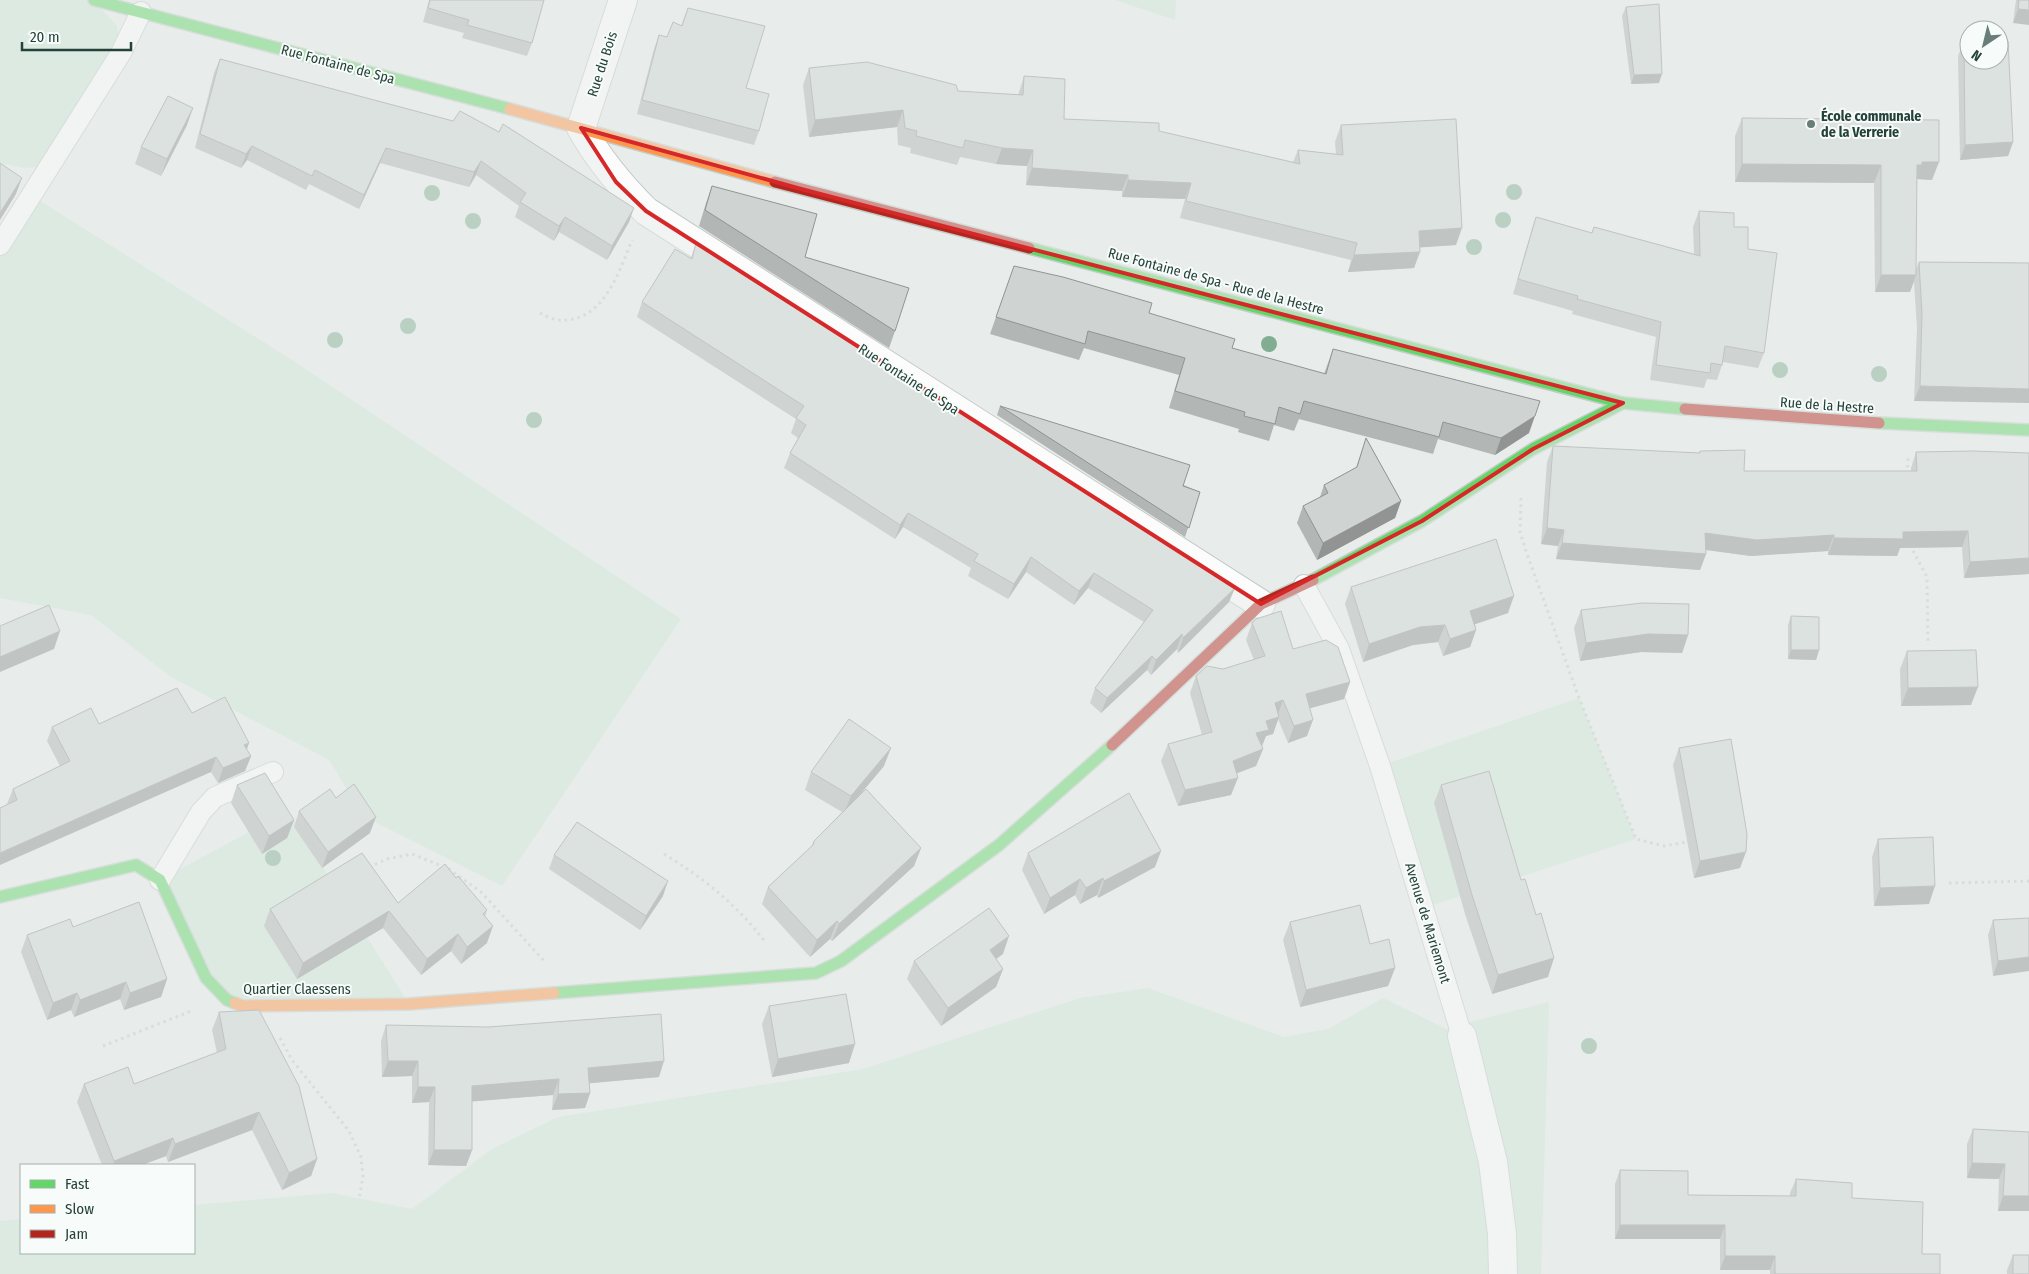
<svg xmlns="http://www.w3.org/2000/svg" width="2029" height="1274" font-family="'Fira Sans Condensed',sans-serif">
<rect width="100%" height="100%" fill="#e8edeb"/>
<g fill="#d1e6d8">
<polygon points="0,0 93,0 117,26 119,39 58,154 36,167 24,168 0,163"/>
<polygon points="1115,0 1176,0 1175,20"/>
<polygon points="30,198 42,202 289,358 681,619 502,886 363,816 329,760 171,677 91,615 0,598 0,245"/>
<polygon points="1579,698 1636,839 1424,908 1380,766"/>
<polygon points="288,811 409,1004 227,1000 160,880"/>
<polygon points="1148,988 1284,1037 1328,1029 1383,998 1461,1036 1458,1025 1549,1002 1541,1274 0,1274 0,1221 21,1219 21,1253 194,1253 194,1205 332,1193 412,1209 492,1149 558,1117 863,1069 1080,998"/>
</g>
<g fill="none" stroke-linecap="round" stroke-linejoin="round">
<g stroke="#c5cac8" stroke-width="22">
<g id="lane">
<polyline points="0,245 121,53 141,12"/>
<polyline points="1304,585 1339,649 1380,766 1462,1036"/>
<polyline points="160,880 201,812 215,797 273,772"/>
</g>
</g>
<g stroke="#c5cac8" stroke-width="30">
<g id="street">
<path d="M623,0l-42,128c18,32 39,57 65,83l615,393"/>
<polyline points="1462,1036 1493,1162 1502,1234 1503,1274"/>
</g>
</g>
<g stroke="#c3cbc8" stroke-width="14">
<g id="fast">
<polyline points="94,0 510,109"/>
<polyline points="1029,248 1623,403 1685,409"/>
<polyline points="1879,423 2029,430"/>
<polyline points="1313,580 1422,521 1533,449 1623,403"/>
<polyline points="0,897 136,865 160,880 206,978 227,1000 235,1003"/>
<polyline points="554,993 816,973 841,961 999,845 1112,745"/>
</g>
</g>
<g stroke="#c3cbc8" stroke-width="14">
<g id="slow">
<polyline points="510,109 775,182"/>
<polyline points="235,1003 243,1006 409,1004 554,993"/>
</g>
</g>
<g stroke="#c3cbc8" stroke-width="14">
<g id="jam">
<polyline points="775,182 1029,248"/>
<polyline points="1685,409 1879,423"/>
<polyline points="1112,745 1261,604 1313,580"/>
</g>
</g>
<g stroke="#c3ccca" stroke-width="3" stroke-dasharray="2.5 4" stroke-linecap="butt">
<path d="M540,313c5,3 12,6 18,7 45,4 61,-48 74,-80"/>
<polyline points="1907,474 1908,458"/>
<polyline points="1521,498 1520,532 1526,551 1579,698 1636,839 1664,846 1687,842"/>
<polyline points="1910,545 1927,577 1928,645"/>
<path d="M664,854c40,24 74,52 102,89"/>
<polyline points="369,867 387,859 412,854 449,869 481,892 544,961"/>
<polyline points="1949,883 2029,881"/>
<polyline points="280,1038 292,1060 349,1131 361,1157 363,1177 359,1199"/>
<polyline points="103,1046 191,1011"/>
</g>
<use href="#lane" stroke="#fcfcfc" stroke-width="20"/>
<use href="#street" stroke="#fcfcfc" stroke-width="28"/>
<use href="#fast" stroke="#63d668" stroke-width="11"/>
<use href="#slow" stroke="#ff974d" stroke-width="11"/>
<use href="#jam" stroke="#b3261e" stroke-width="11"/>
</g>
<g fill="#81ae93">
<circle cx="1514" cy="192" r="8"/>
<circle cx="432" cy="193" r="8"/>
<circle cx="1503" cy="220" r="8"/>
<circle cx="473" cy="221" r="8"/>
<circle cx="1474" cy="247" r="8"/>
<circle cx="408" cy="326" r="8"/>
<circle cx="335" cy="340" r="8"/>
<circle cx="1269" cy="344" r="8"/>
<circle cx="1780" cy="370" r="8"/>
<circle cx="1879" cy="374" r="8"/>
<circle cx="534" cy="420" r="8"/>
<circle cx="273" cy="858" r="8"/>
<circle cx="1589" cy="1046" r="8"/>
</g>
<g fill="#b2b6b5">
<polygon points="429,0 544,0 532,43 527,56 462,38 464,33 423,22"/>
<polygon points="2016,0 2029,0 2013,23"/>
<polygon points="1626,7 1659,83 1631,84 1622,16"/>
<polygon points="688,8 746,88 759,131 754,145 637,114 654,49 659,35 667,37 681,26"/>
<polygon points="1964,41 2013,142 2008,156 1960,160 1958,56"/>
<polygon points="220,59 453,121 629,222 607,260 559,232 554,241 515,217 519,206 476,175 469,187 380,163 359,209 309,184 306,190 247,160 241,168 195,148 214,73"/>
<polygon points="809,68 958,91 1018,95 1024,76 1064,119 1159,131 1293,162 1298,150 1336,154 1335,142 1341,125 1456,245 1420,247 1414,268 1348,272 1351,260 1180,218 1185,199 1122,197 1122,191 1026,185 1027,166 996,164 960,157 957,165 910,153 911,148 898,145 897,127 809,137 803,85"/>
<polygon points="1742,118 1932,180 1917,179 1916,269 1919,262 2029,263 1914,401 1917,328 1914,282 1910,292 1875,292 1874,183 1735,182 1735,136"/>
<polygon points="187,125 161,176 135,164 141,147"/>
<polygon points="712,186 805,257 895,331 889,348 699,226 706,203"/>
<polygon points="1699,211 1734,227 1748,249 1764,353 1758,368 1723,362 1717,380 1707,379 1704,388 1650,380 1656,337 1572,314 1573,311 1513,294 1531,232 1536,217 1592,233 1594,227 1694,254 1693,227"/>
<polygon points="696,243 1229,602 1178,653 1177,649 1151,675 1147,670 1101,713 1090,703 1095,688 1144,622 1088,588 1074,605 1026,572 1008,599 968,576 971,568 903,527 895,539 784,468 790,453 798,438 791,433 796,419 637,317 642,302 691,258"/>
<polygon points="1014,266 1149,313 1232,348 1324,374 1333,349 1529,433 1495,455 1438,439 1433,454 1299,419 1294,431 1274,425 1269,441 1238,432 1239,429 1169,408 1179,375 1084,348 1079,360 990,334"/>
<polygon points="1000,406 1200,492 1185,537 997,415"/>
<polygon points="1366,438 1401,501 1395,518 1317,560 1297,523 1303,506 1320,497 1324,485 1356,468"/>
<polygon points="1553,446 1699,453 1700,451 1744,471 1911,471 1911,468 1916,452 2029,453 2029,574 1964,578 1962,547 1900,548 1897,556 1828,555 1828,551 1751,556 1706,550 1706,554 1700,570 1556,559 1558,546 1541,544 1547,462"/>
<polygon points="1351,587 1508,613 1475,624 1476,630 1470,647 1443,656 1438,642 1413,645 1363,662 1345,604"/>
<polygon points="1581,610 1688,635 1682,653 1641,652 1580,661 1574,628"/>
<polygon points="1791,616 1819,650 1816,660 1788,659 1788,625"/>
<polygon points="1252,623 1293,649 1350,682 1344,699 1310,708 1307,736 1288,743 1278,719 1273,734 1266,736 1262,746 1262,747 1263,749 1256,766 1236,774 1231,795 1178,806 1161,761 1168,744 1202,735 1190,693 1196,676 1223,669 1254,660 1246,640"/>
<polygon points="1907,651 1971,705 1901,706 1900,669"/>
<polygon points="192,713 247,750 251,756 245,771 218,783 211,772 8,805 7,804 13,789 60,766 47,741 52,727 99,724"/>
<polygon points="1679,748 1740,868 1694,878 1673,765"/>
<polygon points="884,766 859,796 921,848 914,866 832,941 830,939 810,957 762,904 768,887 811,847 814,841 842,812 805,790 811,772"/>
<polygon points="237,785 294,820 287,838 262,854 231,803"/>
<polygon points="1441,785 1548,977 1492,994 1465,914 1434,803"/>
<polygon points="336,798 370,833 322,868 294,827 299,811"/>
<polygon points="1878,839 1929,904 1874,906 1872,857"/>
<polygon points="1028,853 1155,867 1098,898 1097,895 1080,904 1075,895 1044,914 1022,870"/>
<polygon points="554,855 663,896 640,930 549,869"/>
<polygon points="456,878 487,910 485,917 487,943 461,964 451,951 421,975 383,928 297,979 264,926 270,909 398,903"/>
<polygon points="2029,918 1993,976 1988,935 1993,920"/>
<polygon points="1290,922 1370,944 1395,968 1388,986 1300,1007 1283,940"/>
<polygon points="73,927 167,979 161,997 124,1010 120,999 74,1017 71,1010 47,1020 21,952 27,935"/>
<polygon points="1003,954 996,959 1003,969 996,987 941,1026 907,979 914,961"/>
<polygon points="769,1006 849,1063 772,1077 762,1024"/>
<polygon points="219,1012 317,1159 311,1176 282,1190 252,1130 168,1162 166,1156 142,1165 102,1165 77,1102 84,1084 134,1084 217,1053 212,1030"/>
<polygon points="386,1025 659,1077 590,1083 590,1093 585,1108 552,1110 553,1095 472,1101 472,1150 466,1166 428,1165 429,1102 412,1103 412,1076 382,1077 381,1041"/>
<polygon points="1973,1129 2029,1132 2029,1211 1998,1211 1999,1179 1967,1178 1967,1144"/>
<polygon points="1620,1170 1688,1195 1790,1196 1790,1193 1796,1179 1852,1198 1922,1254 1940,1274 1770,1274 1770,1270 1720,1270 1720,1239 1615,1239 1615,1184"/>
<polygon points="2013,1255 2029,1274 2007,1274 2007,1270"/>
</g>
<g fill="#919493">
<polygon points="2018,9 2029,10 2029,25 2013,23"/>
<polygon points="1662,74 1659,83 1631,84 1634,75"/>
<polygon points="193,108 187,125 161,176 167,159"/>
<polygon points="903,110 897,127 809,137 815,120"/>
<polygon points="2013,142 2008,156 1960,160 1965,145"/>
<polygon points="252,146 247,160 241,168 246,154"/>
<polygon points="386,148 380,163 359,209 364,195"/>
<polygon points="1002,148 1033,150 1027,166 996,164"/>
<polygon points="481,161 476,175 469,187 474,172"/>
<polygon points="1922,162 1939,162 1932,180 1917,179 1917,165"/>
<polygon points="1742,164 1881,165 1874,183 1735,182"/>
<polygon points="1032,168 1128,175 1122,191 1026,185"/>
<polygon points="22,178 16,194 0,220 0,213"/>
<polygon points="1128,180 1191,183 1185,199 1122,197"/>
<polygon points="634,208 629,222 607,260 612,246"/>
<polygon points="565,217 559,232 554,241 559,226"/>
<polygon points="1462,228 1456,245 1413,248 1419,231"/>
<polygon points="1420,252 1414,268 1348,272 1354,255"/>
<polygon points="1881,275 1916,275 1910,292 1875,292"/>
<polygon points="1920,386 2029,389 2029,403 1914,401"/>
<polygon points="1535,416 1529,433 1495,455 1501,438"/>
<polygon points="1401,501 1395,518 1317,560 1323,543"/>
<polygon points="908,513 903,527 895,539 900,525"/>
<polygon points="1547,528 1564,530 1558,546 1541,544"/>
<polygon points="1968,531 1962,547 1900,548 1897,556 1828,555 1834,538 1903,532"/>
<polygon points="1705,533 1834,535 1828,551 1751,556 1699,549"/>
<polygon points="1562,543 1706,554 1700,570 1556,559"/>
<polygon points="1031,557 1026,572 1008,599 1014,584"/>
<polygon points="2029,558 2029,574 1964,578 1970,562"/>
<polygon points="1094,573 1088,588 1074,605 1079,591"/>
<polygon points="1235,588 1229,602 1178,653 1183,638"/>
<polygon points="1514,596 1508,613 1464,628 1470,611"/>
<polygon points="1445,625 1438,642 1413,645 1363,662 1369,644 1420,627"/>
<polygon points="1476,630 1470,647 1443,656 1450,639"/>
<polygon points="60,631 54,649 0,672 0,657"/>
<polygon points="1182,634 1177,649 1151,675 1156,660"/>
<polygon points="1648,634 1688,635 1682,653 1641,652 1580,661 1586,643"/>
<polygon points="1791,650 1819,650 1816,660 1788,659"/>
<polygon points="1152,656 1147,670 1101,713 1107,698"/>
<polygon points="1350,682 1344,699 1300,711 1306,694"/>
<polygon points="1978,687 1971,705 1901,706 1908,688"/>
<polygon points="1283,700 1277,717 1275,703"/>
<polygon points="1279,717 1273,734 1266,736 1262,746 1250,750 1256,733 1266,721"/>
<polygon points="1313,720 1307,736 1288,743 1294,726"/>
<polygon points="249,743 244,758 244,745"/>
<polygon points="891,748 884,766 844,813 851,796"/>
<polygon points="1263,749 1256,766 1226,777 1233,761"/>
<polygon points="251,756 245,771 218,783 223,768"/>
<polygon points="216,757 211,772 0,865 0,853"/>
<polygon points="1238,778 1231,795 1178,806 1185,790"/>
<polygon points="376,817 370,833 322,868 328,852"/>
<polygon points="294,820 287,838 262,854 269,836"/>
<polygon points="921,848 914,866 832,941 839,924"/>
<polygon points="1161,851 1155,867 1098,898 1104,881"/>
<polygon points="1746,852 1740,868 1694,878 1700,861"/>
<polygon points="1103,878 1097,895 1080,904 1086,888"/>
<polygon points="1080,879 1075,895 1044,914 1050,898"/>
<polygon points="668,881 663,896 640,930 646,916"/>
<polygon points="1935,886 1929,904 1874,906 1880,888"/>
<polygon points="389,911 383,928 297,979 303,963"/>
<polygon points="837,921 830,939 810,957 817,940"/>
<polygon points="493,926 487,943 461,964 467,947"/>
<polygon points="458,934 451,951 421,975 427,959"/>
<polygon points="1009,936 1003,954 983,968 990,950"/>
<polygon points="2029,957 2029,971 1993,976 1998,961"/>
<polygon points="1554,958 1548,977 1492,994 1498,975"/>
<polygon points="1395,968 1388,986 1300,1007 1306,990"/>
<polygon points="1003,969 996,987 941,1026 948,1008"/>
<polygon points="167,979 161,997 124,1010 130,993"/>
<polygon points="126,982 120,999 74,1017 80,1000"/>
<polygon points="77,993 71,1010 47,1020 53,1003"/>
<polygon points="855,1044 849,1063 772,1077 778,1059"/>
<polygon points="388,1061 418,1061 412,1076 382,1077"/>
<polygon points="664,1061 659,1077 582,1084 588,1068"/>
<polygon points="559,1079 553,1095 466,1102 472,1086"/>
<polygon points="418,1087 435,1087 429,1102 412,1103"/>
<polygon points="590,1093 585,1108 552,1110 558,1094"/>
<polygon points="259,1112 252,1130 168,1162 175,1144"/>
<polygon points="173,1138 166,1156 142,1165 113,1165 114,1161"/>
<polygon points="434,1150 472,1150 466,1166 428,1165"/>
<polygon points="317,1159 311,1176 282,1190 289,1173"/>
<polygon points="1972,1163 2005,1164 1999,1179 1967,1178"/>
<polygon points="2003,1196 2029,1196 2029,1211 1998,1211"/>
<polygon points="1620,1225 1725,1225 1720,1239 1615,1239"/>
<polygon points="1725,1256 1775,1256 1770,1270 1720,1270"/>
</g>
<g fill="#cfd4d2" stroke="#919493">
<polygon points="430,0 544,0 532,43 467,25 469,20 428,8"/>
<polygon points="2019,0 2029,0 2029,10 2018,9"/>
<polygon points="1659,4 1662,74 1634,75 1626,7"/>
<polygon points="688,8 765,26 746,88 769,94 759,131 642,100 659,35 667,37 673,22 682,26"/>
<polygon points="1964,41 1969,41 1969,60 1999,60 1999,41 2008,41 2013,142 1965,145"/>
<polygon points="220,59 453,121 460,111 499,132 503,124 634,208 612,246 565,217 559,226 520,202 526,193 481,161 474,172 386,148 364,195 315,170 312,176 252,146 246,154 200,134"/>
<polygon points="867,62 956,85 958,91 1023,95 1024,76 1065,79 1064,119 1159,123 1159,131 1300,164 1298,150 1343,155 1341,125 1456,119 1462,228 1419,231 1420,252 1354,255 1357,243 1186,201 1191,183 1128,180 1128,175 1032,168 1033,150 1002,148 965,140 963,148 916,136 917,131 905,128 903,110 815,120 809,68"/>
<polygon points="168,96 193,108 167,159 141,147"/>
<polygon points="1742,118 1939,120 1939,162 1922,162 1922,165 1917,165 1916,275 1881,275 1881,165 1742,164"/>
<polygon points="0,163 22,178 0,213"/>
<polygon points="712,186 817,214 805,257 909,288 895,331 705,210"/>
<polygon points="1699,211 1734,213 1734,227 1748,227 1748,249 1777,253 1764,353 1725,346 1722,365 1711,363 1710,373 1656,365 1661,322 1577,299 1578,296 1518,279 1536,217 1592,233 1594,227 1700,256"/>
<polygon points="696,243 1235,588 1183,638 1182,634 1156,660 1152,656 1107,698 1095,688 1153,610 1094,573 1079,591 1031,557 1014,584 974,561 978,554 908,513 900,525 790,453 806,425 796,418 804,406 642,302 675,249 692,259"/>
<polygon points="1919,262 2029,263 2029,389 1920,386 1922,314"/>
<polygon points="1014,266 1063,277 1152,303 1149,313 1235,339 1232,348 1326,374 1333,349 1540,401 1535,416 1501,438 1443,422 1439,437 1304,401 1300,414 1279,407 1275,424 1244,416 1245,412 1175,391 1185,358 1088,331 1085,344 996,317"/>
<polygon points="1000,406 1190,465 1183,486 1200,492 1189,528"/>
<polygon points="1366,438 1401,501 1323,543 1303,506 1328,493 1324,485 1357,467"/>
<polygon points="1553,446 1700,453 1700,451 1745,450 1744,471 1917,471 1916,452 1973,451 2029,453 2029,558 1970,562 1968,531 1903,532 1903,539 1834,538 1834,535 1757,540 1705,533 1706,554 1562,543 1564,530 1547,528"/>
<polygon points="1496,539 1514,596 1470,611 1476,630 1450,639 1445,625 1420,627 1369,644 1351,587"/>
<polygon points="1642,603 1689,604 1688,635 1648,634 1586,643 1581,610"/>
<polygon points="49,605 60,631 0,657 0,626"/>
<polygon points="1281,611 1293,649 1326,640 1338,647 1350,682 1306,694 1313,720 1294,726 1283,700 1275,703 1279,717 1266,721 1269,730 1256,733 1263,749 1233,761 1238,778 1185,790 1168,744 1212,732 1196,676 1207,666 1223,669 1265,656 1252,623 1256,619"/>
<polygon points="1791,616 1819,617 1819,650 1791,650"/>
<polygon points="1976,650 1978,687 1908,688 1907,651"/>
<polygon points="177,688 192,713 225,697 249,743 244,745 251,756 223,768 216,757 0,853 0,808 17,800 13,789 70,761 52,727 91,708 99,724"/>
<polygon points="849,719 891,748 851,796 811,772"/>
<polygon points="1731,739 1747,834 1746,852 1700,861 1679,748"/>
<polygon points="1489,771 1521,880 1525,879 1536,915 1541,913 1554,958 1498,975 1472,895 1441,785"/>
<polygon points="265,773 294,820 269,836 237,785"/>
<polygon points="354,784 376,817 328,852 299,811 330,789 336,798"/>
<polygon points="866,789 921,848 839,924 837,921 817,940 768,887 813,845 814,841"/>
<polygon points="1129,793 1161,851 1104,881 1103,878 1086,888 1080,879 1050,898 1028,853"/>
<polygon points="577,822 668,881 646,916 554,855"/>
<polygon points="1933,837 1935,886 1880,888 1878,839"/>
<polygon points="362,853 398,903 445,864 456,878 458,876 487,910 483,914 493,926 467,947 458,934 427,959 389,911 303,963 270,909"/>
<polygon points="139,902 167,979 130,993 126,982 80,1000 77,993 53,1003 27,935 70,919 73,927"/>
<polygon points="1360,905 1370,944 1389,939 1395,968 1306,990 1290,922"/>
<polygon points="989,908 1009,936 990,950 1003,969 948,1008 914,961"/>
<polygon points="2029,918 2029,957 1998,961 1993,920"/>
<polygon points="846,994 855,1044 778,1059 769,1006"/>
<polygon points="259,1010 299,1086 317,1159 289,1173 259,1112 175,1144 173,1138 114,1161 84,1084 128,1067 134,1084 226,1049 219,1012"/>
<polygon points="661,1014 664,1061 588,1068 590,1093 558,1094 559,1079 472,1086 472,1150 434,1150 435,1087 418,1087 418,1061 388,1061 386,1025 488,1027"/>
<polygon points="1973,1129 2029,1132 2029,1196 2003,1196 2005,1164 1972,1163"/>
<polygon points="1620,1170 1688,1171 1688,1195 1796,1196 1796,1179 1852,1183 1852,1198 1923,1202 1922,1254 1940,1254 1940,1274 1775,1274 1775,1256 1725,1256 1725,1225 1620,1225"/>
<rect x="2013" y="1255" width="16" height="19"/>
</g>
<path d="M0 0H2029V1274H0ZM581,128l220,61 822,214 -90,46 -111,72 -161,83 -615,-393 -30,-29z" fill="#e8edeb" fill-opacity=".55" fill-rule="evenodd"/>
<path fill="none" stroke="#d62828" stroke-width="4" stroke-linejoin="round" d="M581,128l220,61 822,214 -90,46 -111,72 -161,83 -615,-393 -30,-29z"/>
<circle fill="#697e78" stroke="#f7fbf9" stroke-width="2" cx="1811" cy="124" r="5"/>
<g text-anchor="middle" stroke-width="4" stroke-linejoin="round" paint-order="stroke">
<g font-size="14" fill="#24423a" stroke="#f7fbf9">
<text transform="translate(338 64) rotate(15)" y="5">Rue Fontaine de Spa</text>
<text transform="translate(602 64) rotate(-72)" y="5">Rue du Bois</text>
<text transform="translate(1216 281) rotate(15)" y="5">Rue Fontaine de Spa - Rue de la Hestre</text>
<text transform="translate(909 379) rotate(33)" y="5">Rue Fontaine de Spa</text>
<text transform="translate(1827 405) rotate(4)" y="5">Rue de la Hestre</text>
<text transform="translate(1428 923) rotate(73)" y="5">Avenue de Mariemont</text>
<text x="297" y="994">Quartier Claessens</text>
</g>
<g font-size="14" font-weight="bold" fill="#24423a" stroke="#f7fbf9" text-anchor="start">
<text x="1821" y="121">École communale<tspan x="1821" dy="16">de la Verrerie</tspan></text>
</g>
</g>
<rect x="20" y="1164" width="175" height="90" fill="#f7fbf9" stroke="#a3b1ad"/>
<rect x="30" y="1180" width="25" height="8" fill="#63d668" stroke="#a3b1ad"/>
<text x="65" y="1189" font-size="15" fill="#24423a">Fast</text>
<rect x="30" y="1205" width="25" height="8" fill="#ff974d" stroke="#a3b1ad"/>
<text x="65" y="1214" font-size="15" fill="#24423a">Slow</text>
<rect x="30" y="1230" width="25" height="8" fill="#b3261e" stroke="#a3b1ad"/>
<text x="65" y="1239" font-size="15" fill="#24423a">Jam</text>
<g transform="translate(1984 45) rotate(215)"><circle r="24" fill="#f7fbf9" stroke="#a3b1ad"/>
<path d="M0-4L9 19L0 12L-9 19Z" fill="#697e78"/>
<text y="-8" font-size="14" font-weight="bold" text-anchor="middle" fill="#24423a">N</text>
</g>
<path d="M22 42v8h109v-8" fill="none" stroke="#24423a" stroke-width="2.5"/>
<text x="30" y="42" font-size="15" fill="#24423a" stroke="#f7fbf9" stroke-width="4" paint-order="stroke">20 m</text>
</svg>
